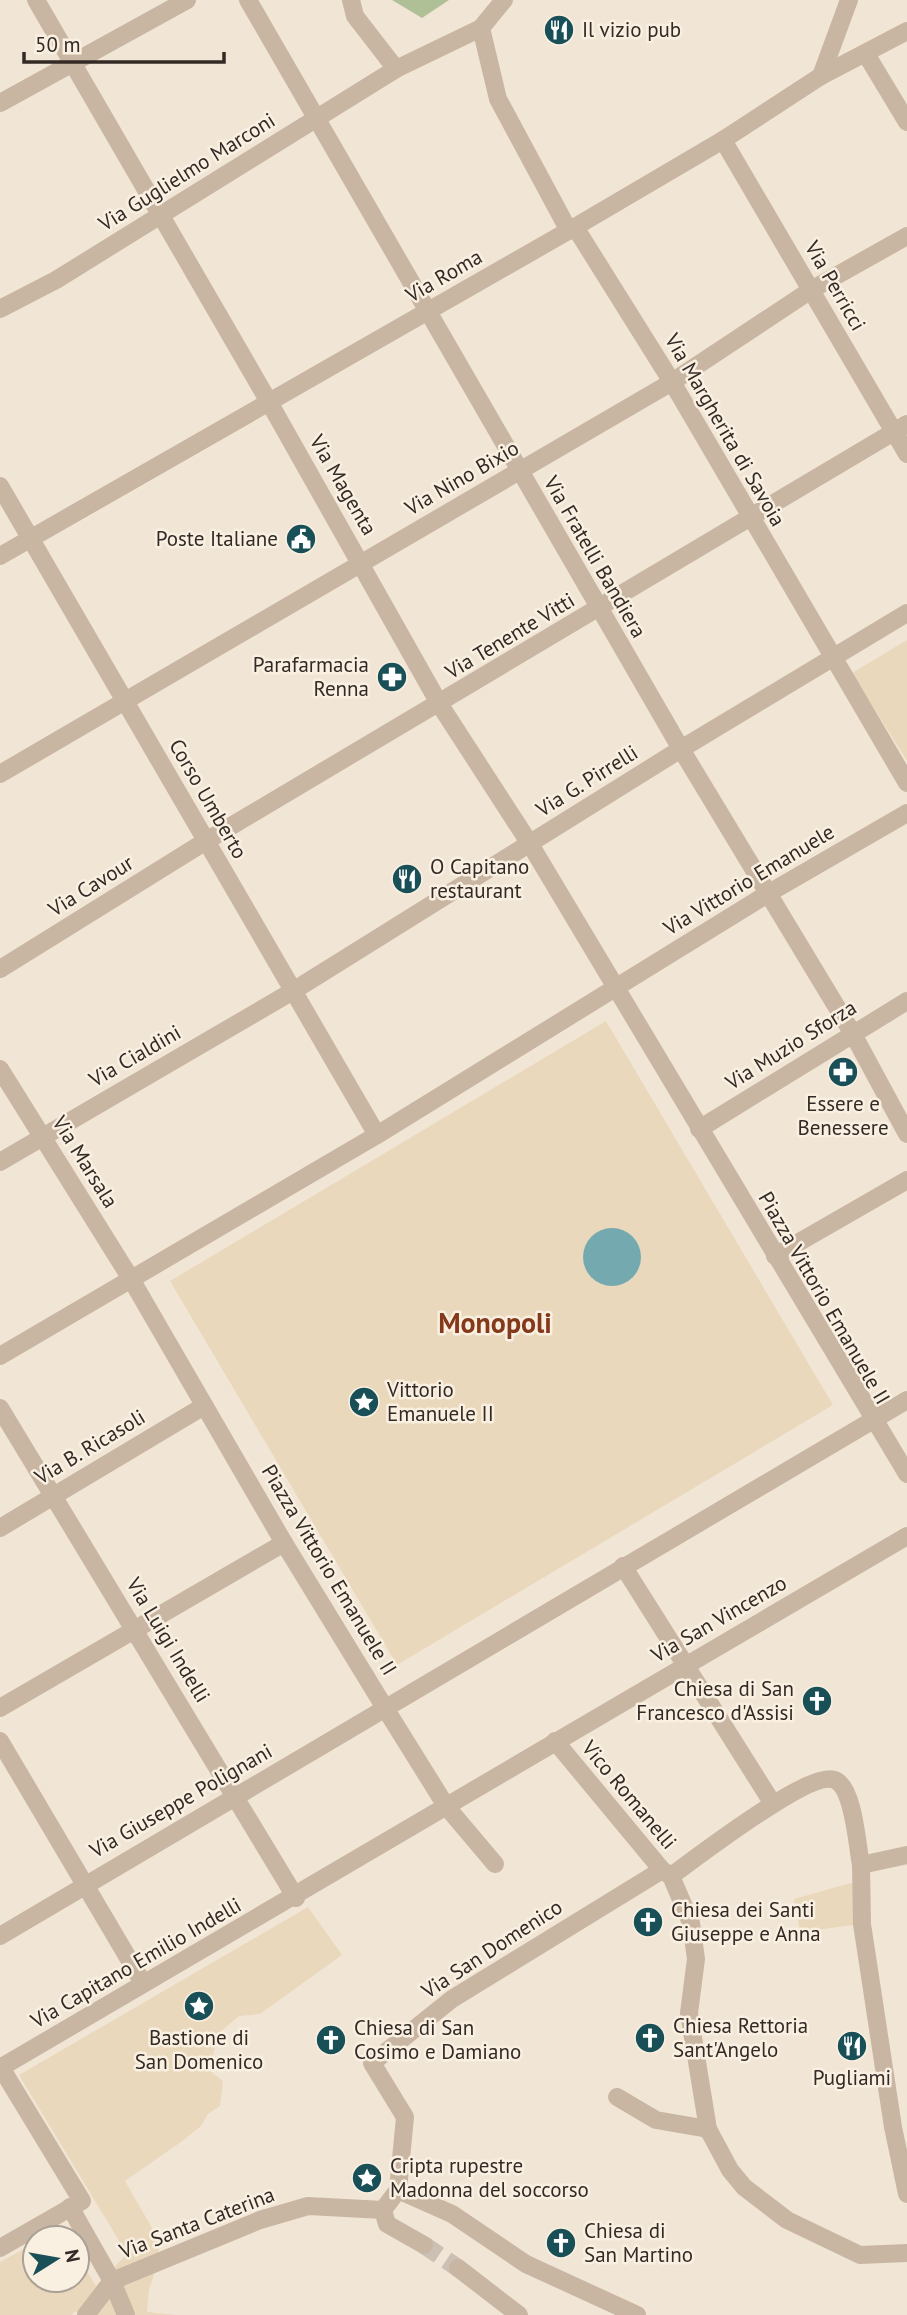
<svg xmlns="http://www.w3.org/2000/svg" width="907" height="2315" font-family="'PT Sans',sans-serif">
<rect width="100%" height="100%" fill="#f1e6d6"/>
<polygon fill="#b0c096" points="392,0 449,0 422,18"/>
<g fill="#ead8bc">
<polygon points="907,640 907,761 852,673"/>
<polygon points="606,1021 833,1405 397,1665 170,1281"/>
<polygon points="861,1880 862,1924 800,1932 794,1899"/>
<polygon points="308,1907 342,1955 260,2014 239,2016 219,2033 209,2070 223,2081 220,2106 208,2114 201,2126 181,2142 125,2181 159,2240 158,2262 149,2290 147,2312 177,2315 80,2315 75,2311 72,2315 0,2315 0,2262 35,2243 35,2280 77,2280 77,2255 96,2286 127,2254 19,2075"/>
</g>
<circle fill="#74aaaf" cx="612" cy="1257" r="29"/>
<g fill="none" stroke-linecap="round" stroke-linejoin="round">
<polyline stroke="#cbc0b3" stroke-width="18" stroke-dasharray="18 9" stroke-linecap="butt" points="424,2245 458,2268"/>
<g stroke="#c9b6a2" stroke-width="18">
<polyline points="36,0 269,402 440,705 530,844 907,1474"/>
<polyline points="248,0 681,749 853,1034 907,1134"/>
<polyline points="351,0 355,16 396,69 481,28 504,0"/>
<polyline points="481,28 498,99 569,231"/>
<polyline points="866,54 907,122"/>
<polyline points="821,76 849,0"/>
<polyline points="0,103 187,0"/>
<polyline points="723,140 907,454"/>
<polyline points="575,227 672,382 907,783"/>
<polyline points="0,309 56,280 396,69"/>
<polyline points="0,486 377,1135"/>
<polyline points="0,556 575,227 723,140 821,76 907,31"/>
<polyline points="0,774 672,382 811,290 907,236"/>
<polyline points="0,969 206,841 907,424"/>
<polyline points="0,1069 131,1279 284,1543 385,1708 446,1806 495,1864"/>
<polyline points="699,1129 907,1001"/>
<polyline points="0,1162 293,991 681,749 907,613"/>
<polyline points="775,1256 907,1180"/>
<polyline points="0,1356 377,1135 769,893 907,813"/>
<polyline points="0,1408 296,1898"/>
<polyline points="0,1528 204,1406"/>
<polyline points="623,1566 773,1804"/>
<polyline points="0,1708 284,1543"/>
<polyline points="0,1741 143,1983"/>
<polyline points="555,1741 662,1870 671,1876"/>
<polyline points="861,1865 862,1924 893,2127 907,2194"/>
<polyline points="671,1876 691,1923 696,1959 689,2013 708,2129 730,2170 744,2187 787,2220 860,2255 907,2253"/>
<path d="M671,1876c25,-18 140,-107 164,-96 19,8 22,65 26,85l46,-10"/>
<polyline points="0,1936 907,1400"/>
<polyline points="0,2066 82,2201 0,2248"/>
<polyline points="0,2068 907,1536"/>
<polyline points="617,2097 656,2120 708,2129"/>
<polyline points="398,2190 452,2214 526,2264 637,2315"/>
<polyline points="70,2207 112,2281 126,2315"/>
<polyline points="383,2210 398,2190 405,2117 372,2063 452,1999 662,1870"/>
<polyline points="383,2210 387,2224 424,2245"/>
<polyline points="458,2268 519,2315"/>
<polyline points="112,2281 260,2220 308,2206 383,2210"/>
<polyline points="86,2315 112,2281"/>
</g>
</g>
<defs>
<g id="restaurant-disc" transform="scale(1.575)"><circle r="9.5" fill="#194f56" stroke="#f9f0e2"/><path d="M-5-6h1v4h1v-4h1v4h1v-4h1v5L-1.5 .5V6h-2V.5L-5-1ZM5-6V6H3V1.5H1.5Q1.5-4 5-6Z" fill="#fff"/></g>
<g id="civic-disc" transform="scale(1.575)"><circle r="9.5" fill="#194f56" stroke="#f9f0e2"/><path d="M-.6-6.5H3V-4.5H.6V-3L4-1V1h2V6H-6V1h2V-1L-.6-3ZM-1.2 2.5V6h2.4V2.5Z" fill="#fff"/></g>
<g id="pharmacy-disc" transform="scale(1.575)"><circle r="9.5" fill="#194f56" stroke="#f9f0e2"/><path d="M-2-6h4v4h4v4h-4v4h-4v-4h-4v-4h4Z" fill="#fff"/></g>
<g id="sight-disc" transform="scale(1.575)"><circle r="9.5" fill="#194f56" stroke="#f9f0e2"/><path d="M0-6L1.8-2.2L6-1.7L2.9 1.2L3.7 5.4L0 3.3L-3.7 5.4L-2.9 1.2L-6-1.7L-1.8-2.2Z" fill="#fff"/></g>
<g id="church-disc" transform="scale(1.575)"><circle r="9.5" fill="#194f56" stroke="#f9f0e2"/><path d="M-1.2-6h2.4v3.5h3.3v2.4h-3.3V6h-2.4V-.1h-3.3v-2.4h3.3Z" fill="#fff"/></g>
</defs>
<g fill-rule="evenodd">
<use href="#restaurant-disc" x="559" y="30"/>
<use href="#civic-disc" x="301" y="539"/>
<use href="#pharmacy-disc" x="392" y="677"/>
<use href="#restaurant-disc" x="407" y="879"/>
<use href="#pharmacy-disc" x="843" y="1072"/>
<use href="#sight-disc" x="364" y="1402"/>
<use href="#church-disc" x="817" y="1701"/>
<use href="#church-disc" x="648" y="1922"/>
<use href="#sight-disc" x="199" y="2006"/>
<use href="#church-disc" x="650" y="2038"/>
<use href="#church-disc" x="331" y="2040"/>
<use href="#restaurant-disc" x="852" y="2046"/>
<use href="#sight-disc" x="367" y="2178"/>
<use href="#church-disc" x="561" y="2243"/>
</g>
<g text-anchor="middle" stroke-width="5" stroke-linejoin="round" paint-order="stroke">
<g font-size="21" fill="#342a25" stroke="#f9f0e2" text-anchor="start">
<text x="582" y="37">Il vizio pub</text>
<text x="278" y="546" text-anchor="end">Poste Italiane</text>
<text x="369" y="672" text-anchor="end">Parafarmacia<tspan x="369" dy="24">Renna</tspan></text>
<text x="430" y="874">O Capitano<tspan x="430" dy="24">restaurant</tspan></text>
<text x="843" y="1111" text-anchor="middle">Essere e<tspan x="843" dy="24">Benessere</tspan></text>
<text x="387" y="1397">Vittorio<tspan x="387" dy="24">Emanuele II</tspan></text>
<text x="794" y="1696" text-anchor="end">Chiesa di San<tspan x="794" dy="24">Francesco d'Assisi</tspan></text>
<text x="671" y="1917">Chiesa dei Santi<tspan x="671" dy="24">Giuseppe e Anna</tspan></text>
<text x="673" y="2033">Chiesa Rettoria<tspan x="673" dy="24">Sant'Angelo</tspan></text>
<text x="354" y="2035">Chiesa di San<tspan x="354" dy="24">Cosimo e Damiano</tspan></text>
<text x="199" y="2045" text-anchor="middle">Bastione di<tspan x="199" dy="24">San Domenico</tspan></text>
<text x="852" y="2085" text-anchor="middle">Pugliami</text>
<text x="390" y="2173">Cripta rupestre<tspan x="390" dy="24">Madonna del soccorso</tspan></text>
<text x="584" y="2238">Chiesa di<tspan x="584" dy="24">San Martino</tspan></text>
</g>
<g font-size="21" fill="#342a25" stroke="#f9f0e2">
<text transform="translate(187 172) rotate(-32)" y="7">Via Guglielmo Marconi</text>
<text transform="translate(444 276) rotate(-30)" y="7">Via Roma</text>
<text transform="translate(835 286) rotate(60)" y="7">Via Perricci</text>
<text transform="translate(725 430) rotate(60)" y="7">Via Margherita di Savoia</text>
<text transform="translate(462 478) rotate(-30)" y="7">Via Nino Bixio</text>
<text transform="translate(343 485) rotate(60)" y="7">Via Magenta</text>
<text transform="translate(595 557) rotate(60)" y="7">Via Fratelli Bandiera</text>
<text transform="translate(510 636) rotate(-31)" y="7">Via Tenente Vitti</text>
<text transform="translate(587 781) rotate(-32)" y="7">Via G. Pirrelli</text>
<text transform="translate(208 799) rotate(60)" y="7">Corso Umberto</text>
<text transform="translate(749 880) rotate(-31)" y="7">Via Vittorio Emanuele</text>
<text transform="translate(91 886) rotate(-32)" y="7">Via Cavour</text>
<text transform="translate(791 1045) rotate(-32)" y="7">Via Muzio Sforza</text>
<text transform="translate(135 1056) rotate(-30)" y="7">Via Cialdini</text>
<text transform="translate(85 1162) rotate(58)" y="7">Via Marsala</text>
<text transform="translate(824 1298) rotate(60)" y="7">Piazza Vittorio Emanuele II</text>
<text transform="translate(90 1447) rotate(-31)" y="7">Via B. Ricasoli</text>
<text transform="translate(329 1570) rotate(59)" y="7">Piazza Vittorio Emanuele II</text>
<text transform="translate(719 1619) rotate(-30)" y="7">Via San Vincenzo</text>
<text transform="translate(168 1640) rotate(59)" y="7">Via Luigi Indelli</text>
<text transform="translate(629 1795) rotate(50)" y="7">Vico Romanelli</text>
<text transform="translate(181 1801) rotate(-30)" y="7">Via Giuseppe Polignani</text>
<text transform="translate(492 1949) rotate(-33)" y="7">Via San Domenico</text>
<text transform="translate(136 1963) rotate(-30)" y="7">Via Capitano Emilio Indelli</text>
<text transform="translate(197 2223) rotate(-21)" y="7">Via Santa Caterina</text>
</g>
<g font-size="28" font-weight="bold" fill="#85391b" stroke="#f9f0e2">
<text x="495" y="1333">Monopoli</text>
</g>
</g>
<g transform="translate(56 2259) rotate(79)"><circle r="33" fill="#f9f0e2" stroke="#aaa196" stroke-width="2"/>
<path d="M0-5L12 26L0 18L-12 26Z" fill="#194f56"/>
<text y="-10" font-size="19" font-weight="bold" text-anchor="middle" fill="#342a25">N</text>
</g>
<path d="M24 52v10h200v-10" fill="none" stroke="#342a25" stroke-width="3.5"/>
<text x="35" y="52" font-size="21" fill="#342a25" stroke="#f9f0e2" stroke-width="5" paint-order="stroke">50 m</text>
</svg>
